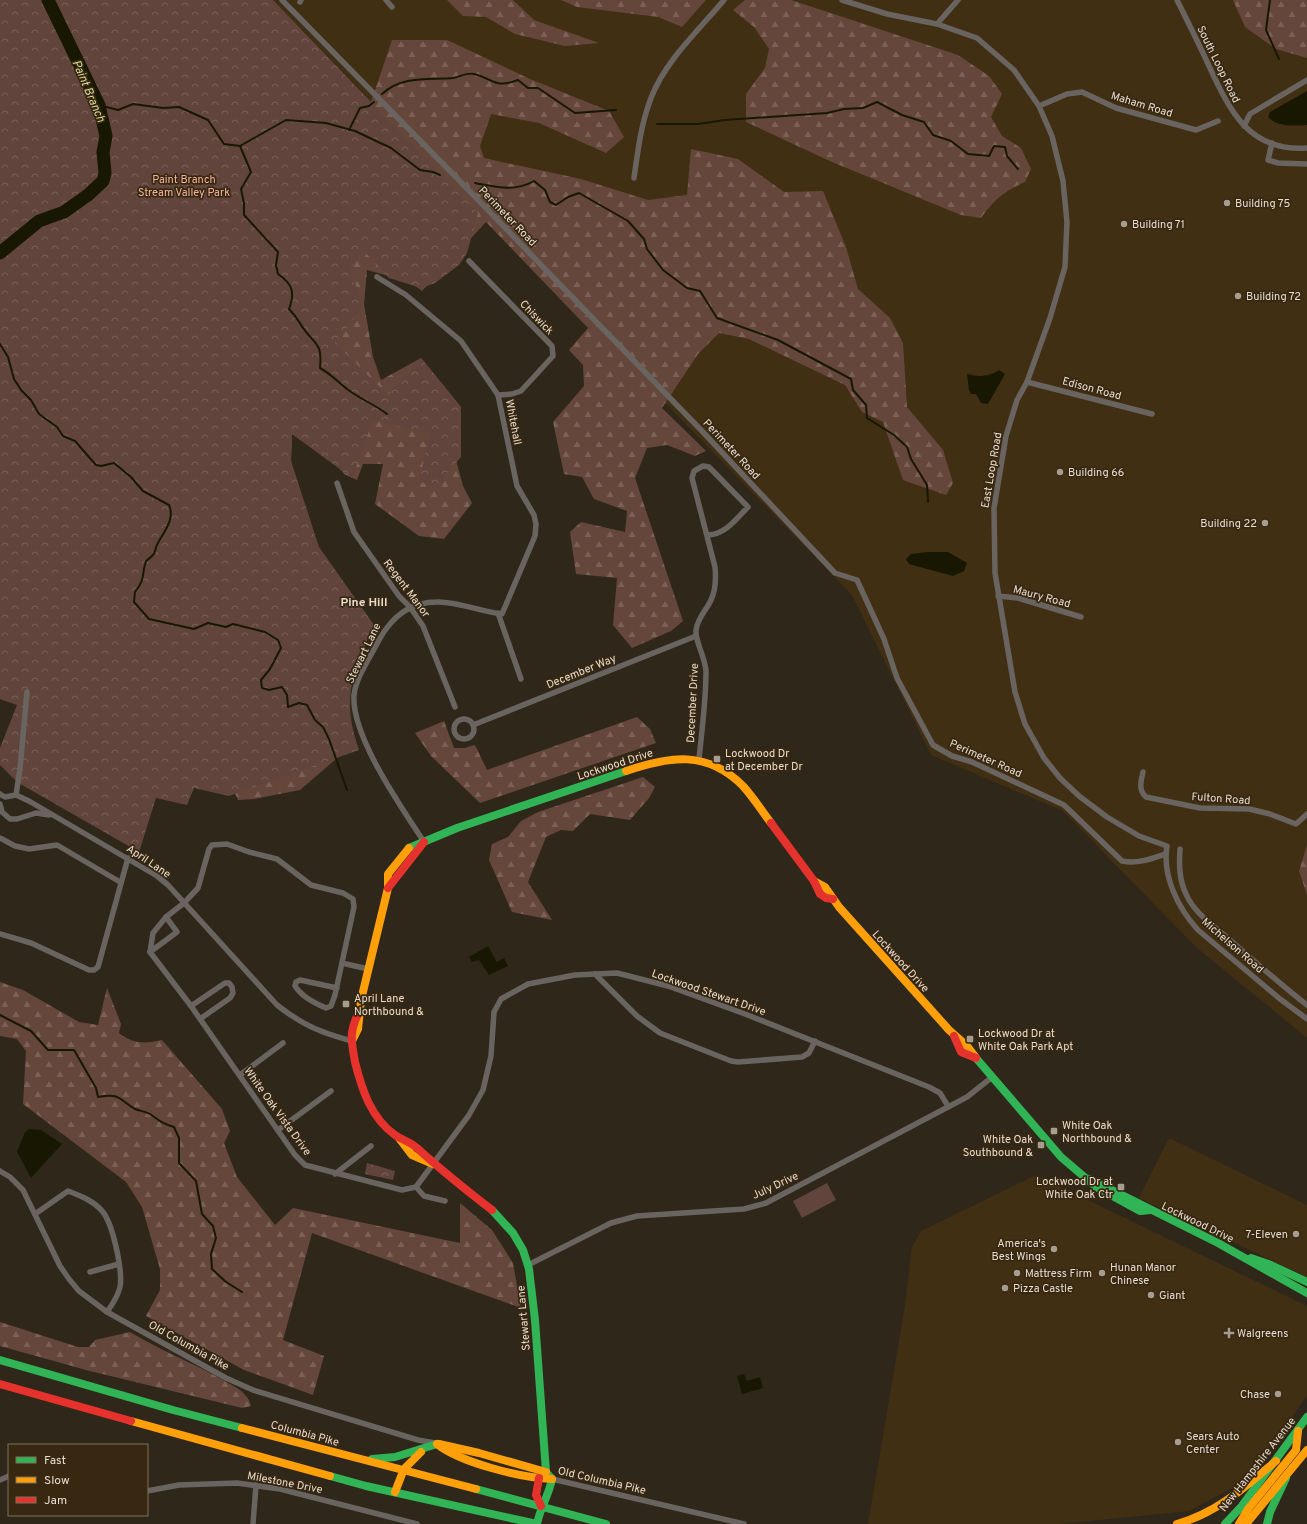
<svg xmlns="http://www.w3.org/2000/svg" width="1307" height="1524" font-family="Overpass,sans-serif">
<defs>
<pattern id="forest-firs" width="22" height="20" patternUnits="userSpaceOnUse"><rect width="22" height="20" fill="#65463b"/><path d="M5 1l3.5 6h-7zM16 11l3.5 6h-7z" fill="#7b6056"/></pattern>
<pattern id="park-crowns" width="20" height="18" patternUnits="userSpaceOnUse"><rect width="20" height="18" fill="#61453c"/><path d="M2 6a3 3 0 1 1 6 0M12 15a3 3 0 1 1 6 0" fill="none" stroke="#785f57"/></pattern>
</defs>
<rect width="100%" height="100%" fill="#2f271a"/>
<g fill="#412f13">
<polygon points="273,0 1307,0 1307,1038 1197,948 1063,811 931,755 852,595"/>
<polygon points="1169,1138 1307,1205 1307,1277 1139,1198"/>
<polygon points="1036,1175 1307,1306 1307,1395 1284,1429 1234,1487 1189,1511 1059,1524 868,1524 904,1312 912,1247 921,1231"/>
</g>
<g fill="url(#forest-firs)">
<polygon points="0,0 270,0 371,102 392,40 447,40 530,79 609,111 624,137 606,153 539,123 491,114 480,146 484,158 581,179 648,200 687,195 691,149 738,159 784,192 823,191 846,247 858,289 890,318 903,343 907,407 943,450 953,483 946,495 903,480 883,422 862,412 845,385 749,339 719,333 698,354 662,408 706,451 695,456 667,445 647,448 635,478 683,621 671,631 632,648 613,625 617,578 576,574 570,532 581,522 625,532 627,511 594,499 582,477 564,474 553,422 584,386 583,365 569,350 588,328 486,222 422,291 410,282 367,270 364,304 373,357 381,380 421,358 461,407 456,460 463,486 472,503 444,539 419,536 375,504 383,464 363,464 357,480 344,474 338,466 292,434 291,461 343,753 300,790 254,799 238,800 229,780"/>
<polygon points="447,0 513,0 534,20 599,43 565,46 515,34 486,17 463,16"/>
<polygon points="561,0 706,0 682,27 658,17 577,7"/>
<path d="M745,0h46l167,55 31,21 13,18 -11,23 11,19 19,12 10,21 -6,13c-22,10 -30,17 -44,36l-20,-3 -129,-53 -86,-40v-28l19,-26 4,-19 -15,-22 -21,-17z"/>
<polygon points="1233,0 1307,0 1307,58 1276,49 1245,27"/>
<polygon points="637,717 650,729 656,743 480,803 431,756 415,733 444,721 454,748 465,748 475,745 487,770"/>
<polygon points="643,777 655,787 649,798 630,820 590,814 573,831 561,830 546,837 528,882 552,920 512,912 489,860 492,844 508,837 521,821 538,812"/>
<polygon points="1307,845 1307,895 1299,871"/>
<path d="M0,982l23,8 56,32 19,3 9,-37 14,36 -2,9c14,11 26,11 43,7l60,69 8,22 -6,12 13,34 38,48 18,-17 167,35v-40l32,27 21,33 8,45 -209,-75 -29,107 41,16 -11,39 -69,-25 -98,-54 14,-26v-21l-18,-62 -16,-25 -103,-78 3,-53 -9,-12 -17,-3z"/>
<path d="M0,1322l78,25h11l6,-7 35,-8c35,21 73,35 107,56 6,4 13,11 14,18l-9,2 -156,-38 -86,-24z"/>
</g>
<g fill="url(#park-crowns)">
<path d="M0,0h273l205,213 -11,40 -8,12 -24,18 -14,5 -32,-10 -26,-28 -14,20 15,34 -29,39 53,52 33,-37 40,49v50l-26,30 -16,-6 11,-47 -57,-14 -21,58 -60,-44 -1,27 28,86 55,78c-5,9 -8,18 -12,28 -15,37 -16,58 -3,97l-130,46 -35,-8 -7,17 -31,-7 -17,54 -122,-70 -17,-17v-17l17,-43 -17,-6z"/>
<polygon points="367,1163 395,1171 393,1180 365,1174"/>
</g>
<polygon fill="#61453c" points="827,1183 836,1200 802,1218 793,1201"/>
<g fill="#181802">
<path d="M1307,91v34c-13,1 -30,2 -39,-8l2,-5z"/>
<path d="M999,370l6,4 -17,30 -7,-1 -5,-9h-5l-2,-4 -2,-16c13,3 21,3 32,-4z"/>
<polygon points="928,552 948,552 967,563 964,571 953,576 909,564 906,559 911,554"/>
<polygon points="488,946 497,962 504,958 508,966 489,975 479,960 472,962 469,957"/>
<polygon points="30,1129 41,1130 62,1144 31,1178 17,1152 25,1132"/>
<polygon points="744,1374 747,1381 760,1377 763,1388 742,1394 737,1376"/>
</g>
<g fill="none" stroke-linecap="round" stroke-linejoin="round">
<g stroke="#181802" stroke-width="2">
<polyline points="1270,0 1266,30 1279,59"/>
<path d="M382,94c20,-19 47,-14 71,-16 6,-1 15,-6 21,-4 21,5 20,15 44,6l10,8h10l37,25 41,-3"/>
<polyline points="99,105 118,110 133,104 163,108 179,107 208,120 224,144 240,146 286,120 326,123 355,131 391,148 420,170 433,172 440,175"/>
<polyline points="657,124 698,124 725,120 827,113 844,109 863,108 877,102 902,115 924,122 933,135 951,141 968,154 989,156 994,146 1005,147 1007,156 1018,169"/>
<polyline points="349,130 360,108 369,106 374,102"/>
<path d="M240,146l11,26 -10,17 3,14v12l34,37 -2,13 2,9c15,10 17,19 11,35 9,9 10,14 17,23 12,14 16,14 14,36 11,6 18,14 27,21 13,10 27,15 40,25"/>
<path d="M475,183c21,4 40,9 59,-2l11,9 5,12 6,3 12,-8 11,-4 49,28 16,18 3,10 16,21 24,18 13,3 17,27 61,22 73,39 2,11 13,15 1,13 27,17 13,12 4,12 16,26 1,17"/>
<path d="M0,344l8,13 6,22 7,11 10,10 8,14 18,13 6,9 12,5 21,24 5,1 13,-3 17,14 12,14 26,14c6,14 -4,25 -10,36 -7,11 1,9 -13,20 -5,15 0,17 -11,31l-1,10 15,17 45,10 14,-6 18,4 7,-3 32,8 13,8 3,8 -11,21 -9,11 1,8 7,2 13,-3 5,8 1,12 11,-4 8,2 8,15 8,7 6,12 18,51"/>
<path d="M0,1015l31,16 17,19h26l22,38 2,9c23,-4 20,2 37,12 4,2 10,2 15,5 10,7 11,9 24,13l5,11v25l17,18 6,33 11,12 3,12 -5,16 1,15 14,13 16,10"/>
</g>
<polyline stroke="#181802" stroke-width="13" points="0,253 39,221 64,212 88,195 103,181 105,173 103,152 106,136 99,105 48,0"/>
<g stroke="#6a6460" stroke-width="5.5">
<path d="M282,0l170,173 249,257 134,143 22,7 27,59 13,39 36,67 19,11 20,6 92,43 58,56c16,3 29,-2 43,-7"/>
<polyline points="386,0 392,7"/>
<polyline points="842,0 887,14 937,24"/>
<path d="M958,0l-21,24 40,14 37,32 25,36 13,30 11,45 4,41 -2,45 -15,51 -23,64 -10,18 -11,36 -12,72 1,65 20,119 10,32 19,34 16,20 19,18 28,21 32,19 28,10c-5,30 11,62 31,84l82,69 27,20"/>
<path d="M1177,0c11,22 22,44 32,66 21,45 40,86 98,82"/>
<polyline points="300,2 301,0"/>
<polyline points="1039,106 1067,94 1082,92 1116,108 1196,130 1218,121"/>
<polyline points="1244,126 1250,114 1307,80"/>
<polyline points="1272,143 1268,160 1278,163 1307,164"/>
<path d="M634,178c4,-28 7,-54 17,-80 14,-37 48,-68 73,-98"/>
<polyline points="469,261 552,346 553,356 521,391 512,394 498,395"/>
<path d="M377,277l29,18 55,46 37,54 19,91 17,29 2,9 -1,12 -33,78c-19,-2 -47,-13 -65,-12 -27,0 -46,16 -58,38 -8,16 -23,37 -25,55 -3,41 48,113 70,147"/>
<polyline points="1027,382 1152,414"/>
<polyline points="337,483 354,532 399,596 410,607 423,626 455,707"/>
<polyline points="998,596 1018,598 1081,617"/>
<polyline points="498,613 521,679"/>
<circle cx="464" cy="729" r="10"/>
<polyline points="473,725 696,636"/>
<path d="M699,759c3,-29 7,-59 7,-88 -1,-15 -11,-29 -10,-41 2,-13 10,-19 15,-30 5,-10 5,-22 4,-33l-23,-89 2,-7 9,-5 6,1 39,40c-12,12 -22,27 -40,28"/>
<path d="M1143,772c-2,9 -5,18 3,25l54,11 49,1 21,5 26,10 11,-10"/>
<path d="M0,794l5,3 11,-2 13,6 128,75 11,9 109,120c25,20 45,28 75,36"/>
<polyline points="16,795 20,769 27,692"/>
<polyline points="0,804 2,812 10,819 17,819 36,813 49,815"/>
<polyline points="0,838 15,846 29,849 57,845 120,882"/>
<path d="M1180,849c-1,16 -1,30 6,45 8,19 28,32 44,46 25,22 50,44 77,65"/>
<polyline points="0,934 31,943 89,970 94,970 98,967 128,858"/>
<polyline points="150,952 177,932 166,917"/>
<polyline points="342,963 368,969"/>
<polyline points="595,974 637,1016 660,1033 731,1061 738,1062 802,1057 809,1053 815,1041"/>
<path d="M337,988l-37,-8 -4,2 -1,4c7,11 19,17 31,22l5,-2 4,-11 19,-88 -1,-8 -10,-6 -32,-8 -34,-26 -28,-7 -22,-8 -15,1 -3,4 -11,39 -14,15 -18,14 -13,16 -3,19 41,54 104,149 10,10 97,25 14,-3 53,-72 14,-25 8,-34 3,-44 7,-13 27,-15 47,-9 42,-2 51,13 77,28 184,73 11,6 8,13"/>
<polyline points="191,1006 225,983 229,983 232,987 233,993 230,998 200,1019"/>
<polyline points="240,1075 283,1043"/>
<polyline points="278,1130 331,1091"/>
<polyline points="0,1171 10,1177 23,1190 60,1266 69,1279 79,1291 107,1312 226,1378 253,1390 418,1440 435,1443"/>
<polyline points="335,1174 371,1146"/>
<polyline points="416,1187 424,1196 445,1201"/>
<path d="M35,1214l33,-23c13,5 26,10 35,21 10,13 20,59 17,75 -2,9 -8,18 -13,25"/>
<polyline points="528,1265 611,1223 637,1216 744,1209 766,1203 967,1097 991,1078"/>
<polyline points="90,1272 119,1264"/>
<polyline points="552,1479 744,1524"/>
<polyline points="0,1480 9,1476"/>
<polyline points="147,1491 179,1485 237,1483 280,1489 417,1524"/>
<polyline points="253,1524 256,1485"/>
</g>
<g stroke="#30b455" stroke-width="8">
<polyline points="409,848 457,828 626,771"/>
<polyline points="976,1058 1061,1157 1096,1187 1140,1211 1151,1210"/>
<polyline points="1090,1179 1218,1243 1307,1293"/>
<path d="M492,1210l21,23 10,17 6,19 6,51 11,152 6,7c-3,16 -12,29 -15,45"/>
<polyline points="1251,1258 1271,1265 1307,1282"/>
<polyline points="0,1360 173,1410 242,1428"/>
<polyline points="372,1459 395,1457 437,1444"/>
<polyline points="330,1476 366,1486 537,1524"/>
<polyline points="476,1489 606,1524"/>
<polyline points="1225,1524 1241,1507 1307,1417"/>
<polyline points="1267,1524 1270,1512 1286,1478"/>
</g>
<g stroke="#ff9f0a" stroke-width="8">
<path d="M626,771c44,-15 81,-21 117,15 10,11 19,25 28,37"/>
<polyline points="814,881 825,887 839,907 949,1030 967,1046 976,1058"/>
<polyline points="352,1041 358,1029 361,1000 388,888 388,874 409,848"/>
<polyline points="399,1138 412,1155 433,1164"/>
<polyline points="131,1421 330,1476"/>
<polyline points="242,1428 476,1489"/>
<path d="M437,1444c24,19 85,34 115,35"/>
<polyline points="439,1444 479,1453 546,1472"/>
<polyline points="395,1492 404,1469 421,1452"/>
<path d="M1177,1524c40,-11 68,-37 99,-63"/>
<polyline points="1239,1524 1248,1509 1296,1450 1298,1431"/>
<polyline points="1246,1524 1307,1450"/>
</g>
<g stroke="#e5322d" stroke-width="8">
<polyline points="771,823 814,881 820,894 826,898 833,899"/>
<polyline points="388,888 424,842"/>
<path d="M359,1012c-10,20 -8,28 -4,50 7,28 16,56 40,73 7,5 16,7 22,13 24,22 49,42 75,62"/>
<polyline points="954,1036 961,1052 976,1058"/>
<polyline points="0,1384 131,1421"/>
<polyline points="539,1478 536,1495 541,1506"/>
</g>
</g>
<g fill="#a69d90" stroke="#382811" stroke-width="1.5">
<circle cx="1227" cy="203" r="4"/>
<circle cx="1124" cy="224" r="4"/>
<circle cx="1238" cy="296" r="4"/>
<circle cx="1060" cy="472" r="4"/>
<circle cx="1265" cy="523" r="4"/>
<rect x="713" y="755" width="8" height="8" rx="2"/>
<rect x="342" y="1000" width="8" height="8" rx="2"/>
<rect x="966" y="1035" width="8" height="8" rx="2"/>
<rect x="1050" y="1127" width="8" height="8" rx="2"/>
<rect x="1037" y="1141" width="8" height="8" rx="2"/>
<rect x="1117" y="1183" width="8" height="8" rx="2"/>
<circle cx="1296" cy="1234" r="4"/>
<circle cx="1054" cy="1249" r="4"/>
<circle cx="1017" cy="1273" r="4"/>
<circle cx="1102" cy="1273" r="4"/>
<circle cx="1005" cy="1288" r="4"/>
<circle cx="1151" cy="1295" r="4"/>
<path d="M1227 1327h4v4h4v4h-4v4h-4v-4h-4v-4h4z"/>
<circle cx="1278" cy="1394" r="4"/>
<circle cx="1178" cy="1442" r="4"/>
</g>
<g text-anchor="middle" stroke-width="3.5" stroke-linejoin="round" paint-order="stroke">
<g font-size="11" fill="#e6dccf" stroke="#382811">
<text transform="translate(1219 64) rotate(64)" y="4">South Loop Road</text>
<text transform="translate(1142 104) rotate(17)" y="4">Maham Road</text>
<text transform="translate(508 216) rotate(46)" y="4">Perimeter Road</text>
<text transform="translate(537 317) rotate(46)" y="4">Chiswick</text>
<text transform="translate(1092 388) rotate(15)" y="4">Edison Road</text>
<text transform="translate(514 422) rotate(79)" y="4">Whitehall</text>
<text transform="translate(732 449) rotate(47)" y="4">Perimeter Road</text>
<text transform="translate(991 470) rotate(-80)" y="4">East Loop Road</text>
<text transform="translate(407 588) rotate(53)" y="4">Regent Manor</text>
<text transform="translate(1042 596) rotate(15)" y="4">Maury Road</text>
<text transform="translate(363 653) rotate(-64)" y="4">Stewart Lane</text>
<text transform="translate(581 671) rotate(-22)" y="4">December Way</text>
<text transform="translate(692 703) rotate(-87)" y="4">December Drive</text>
<text transform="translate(986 758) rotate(24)" y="4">Perimeter Road</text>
<text transform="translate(615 764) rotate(-18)" y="4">Lockwood Drive</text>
<text transform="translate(1221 798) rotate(4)" y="4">Fulton Road</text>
<text transform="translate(149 861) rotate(34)" y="4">April Lane</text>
<text transform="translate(1233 945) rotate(41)" y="4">Michelson Road</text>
<text transform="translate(901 961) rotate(48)" y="4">Lockwood Drive</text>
<text transform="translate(709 992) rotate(19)" y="4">Lockwood Stewart Drive</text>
<text transform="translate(278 1111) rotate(54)" y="4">White Oak Vista Drive</text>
<text transform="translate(775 1185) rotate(-25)" y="4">July Drive</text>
<text transform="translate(1198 1222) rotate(26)" y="4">Lockwood Drive</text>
<text transform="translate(523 1318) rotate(-95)" y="4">Stewart Lane</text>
<text transform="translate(189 1345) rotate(29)" y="4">Old Columbia Pike</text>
<text transform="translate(305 1433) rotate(15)" y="4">Columbia Pike</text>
<text transform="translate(1257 1464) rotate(-52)" y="4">New Hampshire Avenue</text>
<text transform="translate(602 1480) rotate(13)" y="4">Old Columbia Pike</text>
<text transform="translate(285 1482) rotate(11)" y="4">Milestone Drive</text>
</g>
<g font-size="11" fill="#f3b29e" stroke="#382811">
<text x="184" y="183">Paint Branch<tspan x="184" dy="13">Stream Valley Park</tspan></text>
</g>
<g font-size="11" fill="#e6dccf" stroke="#382811" text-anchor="start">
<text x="1235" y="207">Building 75</text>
<text x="1132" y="228">Building 71</text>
<text x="1246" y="300">Building 72</text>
<text x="1068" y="476">Building 66</text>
<text x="1257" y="527" text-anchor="end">Building 22</text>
<text x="725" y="757">Lockwood Dr<tspan x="725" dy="13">at December Dr</tspan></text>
<text x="354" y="1002">April Lane<tspan x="354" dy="13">Northbound &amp;</tspan></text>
<text x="978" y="1037">Lockwood Dr at<tspan x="978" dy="13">White Oak Park Apt</tspan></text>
<text x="1062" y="1129">White Oak<tspan x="1062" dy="13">Northbound &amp;</tspan></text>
<text x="1033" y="1143" text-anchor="end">White Oak<tspan x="1033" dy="13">Southbound &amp;</tspan></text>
<text x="1113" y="1185" text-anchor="end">Lockwood Dr at<tspan x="1113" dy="13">White Oak Ctr</tspan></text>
<text x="1288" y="1238" text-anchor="end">7-Eleven</text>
<text x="1046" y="1247" text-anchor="end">America's<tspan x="1046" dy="13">Best Wings</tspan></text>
<text x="1110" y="1271">Hunan Manor<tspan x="1110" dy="13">Chinese</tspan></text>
<text x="1025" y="1277">Mattress Firm</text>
<text x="1013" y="1292">Pizza Castle</text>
<text x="1159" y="1299">Giant</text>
<text x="1237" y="1337">Walgreens</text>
<text x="1270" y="1398" text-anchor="end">Chase</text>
<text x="1186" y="1440">Sears Auto<tspan x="1186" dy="13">Center</tspan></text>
</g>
<g font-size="12" font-style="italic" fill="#d3d89a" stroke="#382811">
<text transform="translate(89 91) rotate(67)" y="4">Paint Branch</text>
</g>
<g font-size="12" font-weight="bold" fill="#e6dccf" stroke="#382811">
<text x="364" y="606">Pine Hill</text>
</g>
</g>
<rect x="8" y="1444" width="140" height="72" fill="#382811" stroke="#7e705d"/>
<rect x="16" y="1457" width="20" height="6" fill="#30b455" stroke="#7e705d"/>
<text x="44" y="1464" font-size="12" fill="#e6dccf">Fast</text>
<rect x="16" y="1477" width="20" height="6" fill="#ff9f0a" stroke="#7e705d"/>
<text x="44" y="1484" font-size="12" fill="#e6dccf">Slow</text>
<rect x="16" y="1497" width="20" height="6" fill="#e5322d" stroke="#7e705d"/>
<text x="44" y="1504" font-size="12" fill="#e6dccf">Jam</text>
</svg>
